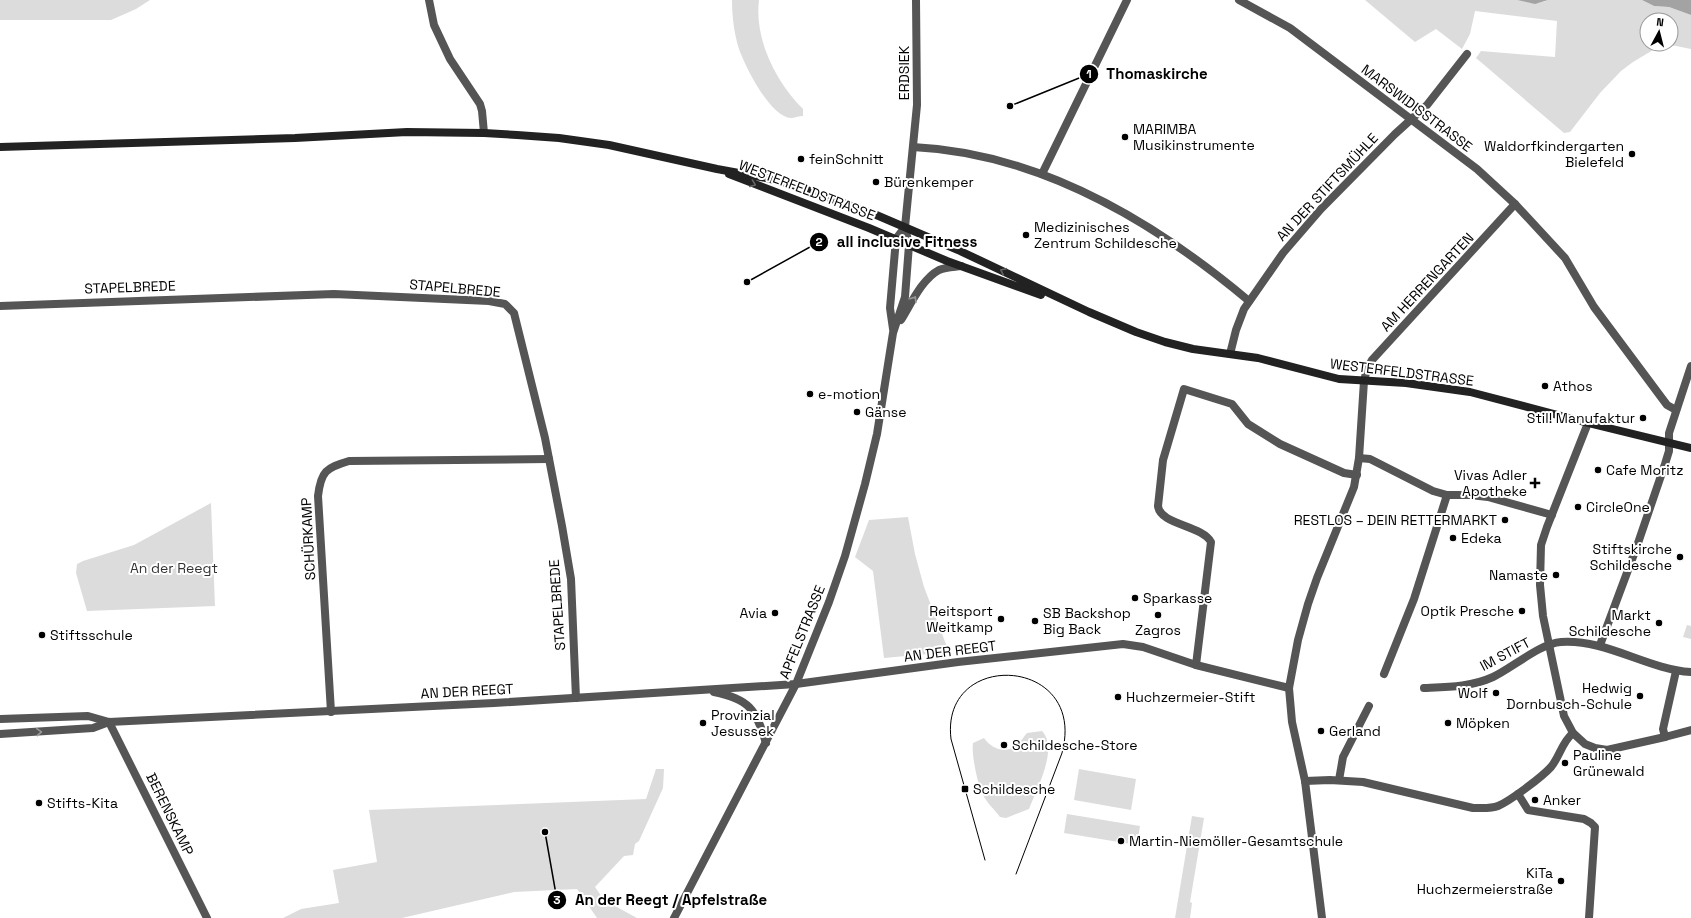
<svg xmlns="http://www.w3.org/2000/svg" width="1691" height="918" font-family="'Space Grotesk',sans-serif">
<rect width="100%" height="100%" fill="#fff"/>
<g fill="#dcdcdc" fill-rule="evenodd">
<polygon points="0,0 150,0 136,9 111,20 0,20"/>
<path d="M732,0h27c-5,39 17,82 44,109v7c-4,0 -9,2 -12,2 -21,-1 -46,-52 -52,-69 -5,-16 -7,-33 -7,-49z"/>
<path d="M1365,0h152c9,2 22,5 31,0h94l12,6 15,1 22,8v34l-25,-5 -8,3 -25,15 -12,9 -21,22 -30,39 -6,1 -88,-75 5,-7 74,6 2,-36 -82,-10 -5,23 -8,15 -26,-20 -21,13zM1647,20h24v24h-24z"/>
<polygon points="211,503 215,606 87,611 76,573 77,564 83,561 134,545"/>
<polygon points="908,517 915,554 924,587 949,652 884,658 873,571 855,557 869,520"/>
<polygon points="1687,625 1691,626 1691,639 1683,637"/>
<path d="M1042,731c17,18 -6,59 -13,78l-23,9 -6,-1c-5,-7 -13,-14 -17,-22 -5,-9 -12,-41 -10,-52l11,-5c7,10 21,17 33,7 4,-3 6,-8 10,-12z"/>
<polygon points="656,769 664,769 663,788 639,841 635,844 633,855 624,856 595,887 604,900 637,918 597,918 577,889 514,892 402,918 283,918 301,909 339,903 333,870 377,862 369,810 646,799"/>
<polygon points="1079,769 1136,779 1131,810 1074,800"/>
<polygon points="1067,814 1140,826 1137,845 1064,833"/>
<polygon points="1192,816 1204,818 1190,902 1192,903 1190,918 1175,918"/>
</g>
<g fill="#a3a3a3">
<polygon points="1517,0 1548,0 1535,4"/>
<polygon points="1642,0 1691,0 1691,15 1669,7 1654,6"/>
</g>
<g fill="none" stroke-linecap="round" stroke-linejoin="round">
<g stroke="#555" stroke-width="8">
<polyline points="1239,0 1290,28 1477,169 1515,204 1565,258 1594,307 1667,405 1676,410"/>
<path d="M913,147c126,6 242,75 336,154"/>
<polyline points="1042,174 1127,0"/>
<polyline points="905,227 917,105 916,0"/>
<polyline points="0,306 334,294 489,301 505,304 514,313 545,438 562,526 571,579 576,698"/>
<polyline points="1230,354 1236,330 1244,309 1283,253 1321,209 1395,134 1427,105 1467,54"/>
<polyline points="1588,423 1547,527 1541,545 1540,585 1543,616 1564,716 1573,733 1585,744 1595,748 1607,750 1665,737 1691,730"/>
<polyline points="1359,458 1370,459 1433,491 1447,495 1470,495 1488,497 1552,515"/>
<polyline points="1600,645 1637,546 1665,464 1669,451 1669,433 1691,366"/>
<path d="M1196,665l15,-123c-9,-17 -51,-17 -53,-36l5,-46 21,-71 48,15 16,20 32,20 64,29 13,2"/>
<polyline points="1384,674 1414,599 1447,495"/>
<path d="M1424,688c24,-1 47,-1 69,-11 19,-9 48,-34 68,-35 46,-3 85,27 130,30"/>
<path d="M714,692c35,7 42,17 52,51"/>
<path d="M331,712l-13,-216c3,-25 8,-28 31,-35l200,-2"/>
<polyline points="0,719 88,716 109,722"/>
<polyline points="109,722 207,918"/>
<polyline points="0,734 93,728 109,722 494,703 796,684 958,662 1123,644 1143,647 1196,665 1289,688"/>
<polyline points="1665,737 1663,729 1676,671"/>
<polyline points="1339,780 1343,757 1369,706"/>
<path d="M1305,781l25,-1 33,2 110,26c8,0 18,1 25,-2 12,-5 44,-29 53,-39 9,-11 11,-25 22,-34"/>
<polyline points="1518,794 1528,810 1584,819 1591,823 1595,827 1589,918"/>
<polyline points="1322,918 1305,781 1292,722 1289,688 1298,640 1308,604 1317,578 1354,487 1359,458 1364,381 1367,369 1372,360 1515,204"/>
</g>
<g stroke="#555" stroke-width="8">
<polyline points="429,0 434,25 450,59 480,104 482,111 484,133"/>
<path d="M901,320c10,-16 21,-41 38,-50 7,-3 15,-3 22,-4"/>
<polyline points="893,329 890,308 896,239 905,227"/>
<polyline points="674,918 796,684 829,602 845,556 865,484 877,434 893,333 905,297 909,245 905,227"/>
</g>
<g stroke="#222" stroke-width="8">
<polyline points="0,147 295,138 407,132 484,133 517,135 559,138 609,145 717,169 766,178 793,185 874,214 958,250 1089,312 1136,332 1165,342 1193,349 1258,358 1339,379 1406,383 1470,392 1588,423 1691,448"/>
<polyline points="729,174 869,228 947,261 1041,295"/>
</g>
<path stroke="#000" stroke-width="1" d="M985,860l-34,-121c-11,-91 137,-83 111,14l-46,121"/>
</g>
<defs><path id="oneway-chevron" d="M-2-3.5L2.5 0L-2 3.5" fill="none" stroke-width="1.6" stroke-linecap="round" stroke-linejoin="round"/></defs>
<g stroke="#646464">
<use href="#oneway-chevron" transform="translate(753 184) rotate(21)"/>
<use href="#oneway-chevron" transform="translate(1003 271) rotate(-155)"/>
</g>
<g stroke="#999">
<use href="#oneway-chevron" transform="translate(914 299) rotate(-58)"/>
<use href="#oneway-chevron" transform="translate(39 732) rotate(-3)"/>
</g>
<g fill="#000" stroke="#fff" stroke-width="1.5">
<circle cx="1125" cy="137" r="4"/>
<circle cx="1632" cy="154" r="4"/>
<circle cx="801" cy="159" r="4"/>
<circle cx="876" cy="182" r="4"/>
<circle cx="1026" cy="235" r="4"/>
<circle cx="1545" cy="386" r="4"/>
<circle cx="810" cy="394" r="4"/>
<circle cx="857" cy="412" r="4"/>
<circle cx="1643" cy="418" r="4"/>
<circle cx="1598" cy="470" r="4"/>
<path d="M1533 477h4v4h4v4h-4v4h-4v-4h-4v-4h4z"/>
<circle cx="1578" cy="507" r="4"/>
<circle cx="1505" cy="520" r="4"/>
<circle cx="1453" cy="538" r="4"/>
<circle cx="1680" cy="557" r="4"/>
<circle cx="1556" cy="575" r="4"/>
<circle cx="1135" cy="598" r="4"/>
<circle cx="1522" cy="611" r="4"/>
<circle cx="775" cy="613" r="4"/>
<circle cx="1158" cy="615" r="4"/>
<circle cx="1001" cy="619" r="4"/>
<circle cx="1035" cy="621" r="4"/>
<circle cx="1659" cy="623" r="4"/>
<circle cx="42" cy="635" r="4"/>
<circle cx="1496" cy="693" r="4"/>
<circle cx="1640" cy="696" r="4"/>
<circle cx="1118" cy="697" r="4"/>
<circle cx="703" cy="723" r="4"/>
<circle cx="1448" cy="723" r="4"/>
<circle cx="1321" cy="731" r="4"/>
<circle cx="1004" cy="745" r="4"/>
<circle cx="1565" cy="763" r="4"/>
<rect x="961" y="785" width="8" height="8" rx="2"/>
<circle cx="1535" cy="800" r="4"/>
<circle cx="39" cy="803" r="4"/>
<circle cx="1121" cy="841" r="4"/>
<circle cx="1561" cy="881" r="4"/>
</g>
<g text-anchor="middle" stroke-width="4" stroke-linejoin="round" paint-order="stroke">
<g font-size="14" fill="#000" stroke="#fff">
<text transform="translate(904 73) rotate(-90)" y="5">ERDSIEK</text>
<text transform="translate(1417 108) rotate(37)" y="5">MARSWIDISSTRASSE</text>
<text transform="translate(1327 187) rotate(-47)" y="5">AN DER STIFTSMÜHLE</text>
<text transform="translate(807 190) rotate(21)" y="5">WESTERFELDSTRASSE</text>
<text transform="translate(1427 282) rotate(-47)" y="5">AM HERRENGARTEN</text>
<text transform="translate(130 287) rotate(-2)" y="5">STAPELBREDE</text>
<text transform="translate(455 288) rotate(5)" y="5">STAPELBREDE</text>
<text transform="translate(1402 372) rotate(7)" y="5">WESTERFELDSTRASSE</text>
<text transform="translate(308 539) rotate(-93)" y="5">SCHÜRKAMP</text>
<text transform="translate(557 605) rotate(-94)" y="5">STAPELBREDE</text>
<text transform="translate(802 632) rotate(-68)" y="5">APFELSTRASSE</text>
<text transform="translate(950 651) rotate(-7)" y="5">AN DER REEGT</text>
<text transform="translate(1505 654) rotate(-28)" y="5">IM STIFT</text>
<text transform="translate(467 691) rotate(-3)" y="5">AN DER REEGT</text>
<text transform="translate(170 814) rotate(64)" y="5">BERENSKAMP</text>
</g>
<g font-size="14" fill="#000" stroke="#fff" text-anchor="start">
<text x="1133" y="134">MARIMBA<tspan x="1133" dy="16">Musikinstrumente</tspan></text>
<text x="1624" y="151" text-anchor="end">Waldorfkindergarten<tspan x="1624" dy="16">Bielefeld</tspan></text>
<text x="809" y="164">feinSchnitt</text>
<text x="884" y="187">Bürenkemper</text>
<text x="1034" y="232">Medizinisches<tspan x="1034" dy="16">Zentrum Schildesche</tspan></text>
<text x="1553" y="391">Athos</text>
<text x="818" y="399">e-motion</text>
<text x="865" y="417">Gänse</text>
<text x="1635" y="423" text-anchor="end">Stil! Manufaktur</text>
<text x="1606" y="475">Cafe Moritz</text>
<text x="1527" y="480" text-anchor="end">Vivas Adler<tspan x="1527" dy="16">Apotheke</tspan></text>
<text x="1586" y="512">CircleOne</text>
<text x="1497" y="525" text-anchor="end">RESTLOS – DEIN RETTERMARKT</text>
<text x="1461" y="543">Edeka</text>
<text x="1672" y="554" text-anchor="end">Stiftskirche<tspan x="1672" dy="16">Schildesche</tspan></text>
<text x="1548" y="580" text-anchor="end">Namaste</text>
<text x="1143" y="603">Sparkasse</text>
<text x="993" y="616" text-anchor="end">Reitsport<tspan x="993" dy="16">Weitkamp</tspan></text>
<text x="1514" y="616" text-anchor="end">Optik Presche</text>
<text x="767" y="618" text-anchor="end">Avia</text>
<text x="1043" y="618">SB Backshop<tspan x="1043" dy="16">Big Back</tspan></text>
<text x="1651" y="620" text-anchor="end">Markt<tspan x="1651" dy="16">Schildesche</tspan></text>
<text x="1158" y="635" text-anchor="middle">Zagros</text>
<text x="50" y="640">Stiftsschule</text>
<text x="1632" y="693" text-anchor="end">Hedwig<tspan x="1632" dy="16">Dornbusch-Schule</tspan></text>
<text x="1488" y="698" text-anchor="end">Wolf</text>
<text x="1126" y="702">Huchzermeier-Stift</text>
<text x="711" y="720">Provinzial<tspan x="711" dy="16">Jesussek</tspan></text>
<text x="1456" y="728">Möpken</text>
<text x="1329" y="736">Gerland</text>
<text x="1012" y="750">Schildesche-Store</text>
<text x="1573" y="760">Pauline<tspan x="1573" dy="16">Grünewald</tspan></text>
<text x="973" y="794">Schildesche</text>
<text x="1543" y="805">Anker</text>
<text x="47" y="808">Stifts-Kita</text>
<text x="1129" y="846">Martin-Niemöller-Gesamtschule</text>
<text x="1553" y="878" text-anchor="end">KiTa<tspan x="1553" dy="16">Huchzermeierstraße</tspan></text>
</g>
<g font-size="14" fill="#333" stroke="#fff">
<text x="174" y="573">An der Reegt</text>
</g>
</g>
<path fill="none" stroke="#000" stroke-width="1.5" d="M1010 106L1089 74M747 282L819 242M545 832L557 900"/>
<g fill="#000" stroke="#fff" stroke-width="1.5">
<circle cx="1010" cy="106" r="4"/>
<circle cx="747" cy="282" r="4"/>
<circle cx="545" cy="832" r="4"/>
<circle cx="1089" cy="74" r="10"/>
<circle cx="819" cy="242" r="10"/>
<circle cx="557" cy="900" r="10"/>
</g>
<g font-size="12" text-anchor="middle" font-weight="bold" fill="#fff">
<text x="1089" y="78">1</text>
<text x="819" y="246">2</text>
<text x="557" y="904">3</text>
</g>
<g font-size="15" text-anchor="middle" font-weight="bold" fill="#000" stroke="#fff" stroke-width="4" stroke-linejoin="round" paint-order="stroke">
<text x="1157" y="79">Thomaskirche</text>
<text x="907" y="247">all inclusive Fitness</text>
<text x="671" y="905">An der Reegt / Apfelstraße</text>
</g>
<g transform="translate(1659 32) rotate(7)"><circle r="19" fill="#ffffff" stroke="#999999"/>
<path d="M0-3L7 15L0 10L-7 15Z" fill="#000000"/>
<text y="-6" font-size="11" font-weight="bold" text-anchor="middle" fill="#000000">N</text>
</g>
</svg>
